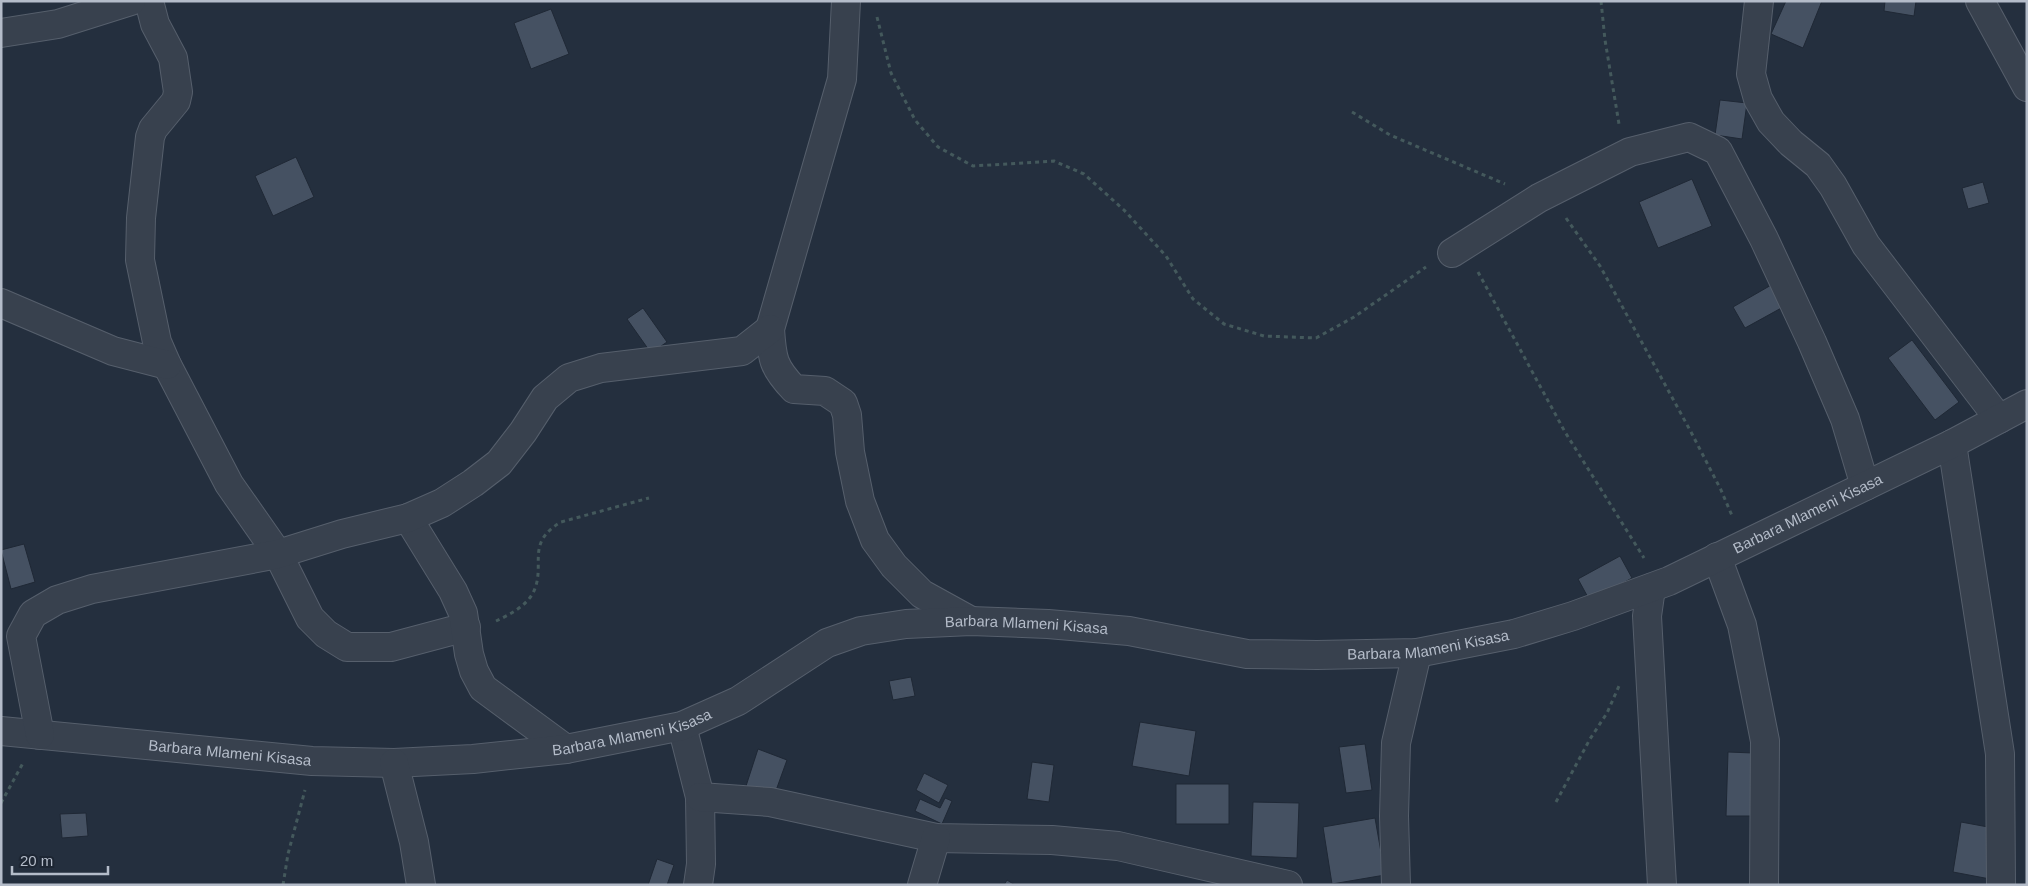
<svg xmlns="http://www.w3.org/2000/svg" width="2028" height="886" font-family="Arial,sans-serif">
<rect width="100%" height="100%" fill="#242f3e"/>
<g fill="#455162" stroke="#1f2835">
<polygon points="1786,1 1822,1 1803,48 1771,34"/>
<polygon points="1885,1 1916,1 1914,16 1884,11"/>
<polygon points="551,9 569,54 531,69 514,23"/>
<polygon points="1720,100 1747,103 1742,139 1715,135"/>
<polygon points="296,157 314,197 273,216 255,176"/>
<polygon points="1692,179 1712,226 1658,248 1639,202"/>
<polygon points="1983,182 1989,203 1968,209 1962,188"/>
<polygon points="1773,284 1785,306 1745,328 1733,307"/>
<polygon points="643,308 667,342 651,353 627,319"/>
<polygon points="1912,340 1959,402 1935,420 1888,358"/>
<polygon points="24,544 35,582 11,589 1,550"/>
<polygon points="1620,556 1632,578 1590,601 1578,579"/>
<polygon points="911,677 915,696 893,700 889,681"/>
<polygon points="1140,722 1196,731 1189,776 1132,766"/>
<polygon points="1365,744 1372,790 1346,793 1339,747"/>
<polygon points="758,749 787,760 774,796 746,786"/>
<polygon points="1728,752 1753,753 1751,816 1726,816"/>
<polygon points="1032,762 1054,765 1049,802 1027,799"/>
<polygon points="924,773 948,785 939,803 916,790"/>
<rect x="1176" y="784" width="53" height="40"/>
<polygon points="945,798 952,801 942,824 915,811 920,799 940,808"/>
<polygon points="1253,802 1299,803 1297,858 1251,856"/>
<polygon points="86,813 88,836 62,838 60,814"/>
<polygon points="1375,818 1385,875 1332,884 1323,827"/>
<polygon points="1961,822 1999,829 1990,879 1953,872"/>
<polygon points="657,859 674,865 667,885 648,885"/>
<polygon points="1007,880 1015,885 1004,885"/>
</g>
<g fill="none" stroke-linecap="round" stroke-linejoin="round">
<g stroke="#565f6c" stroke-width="30">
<g id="street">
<polyline points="149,1 155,24 173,58 178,92 176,101 153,129 150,137 141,218 140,260 157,342 167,365 229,484 278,554 310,618 326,634 347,647 391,647 466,627"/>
<path d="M846,1l-4,78 -72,250c2,30 3,38 24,60l31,2 18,12 4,12 3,37 10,49 15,39 19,26 28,28 49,27"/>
<polyline points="1759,1 1751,74 1758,99 1771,122 1791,143 1818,165 1833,186 1866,245 1999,419"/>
<polyline points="1980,1 2027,87"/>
<polyline points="1,33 58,24 131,1"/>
<polyline points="1452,253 1539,198 1630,152 1689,137 1718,151 1764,239 1812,342 1845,419 1865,486"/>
<polyline points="1,303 113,351 167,365"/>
<polyline points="1952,444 2000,754 2001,885"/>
<polyline points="408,518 453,591 463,613 469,654 474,671 483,688 566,749"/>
<polyline points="1717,557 1742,625 1765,741 1764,885"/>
<polyline points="1651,588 1647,616 1662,885"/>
<polyline points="682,726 700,797 701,864 698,885"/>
<path id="s1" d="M1,731l311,30 82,2 79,-4 93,-10 116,-23 56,-25 89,-58 34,-12 45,-7 65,-3 77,3 81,7 118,23 70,1 100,-2 97,-19 59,-18 96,-35 283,-137 75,-40"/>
<polyline points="40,735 21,636 33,614 57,600 92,589 278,554 342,534 408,518 442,503 473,483 499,463 523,432 545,398 569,378 601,368 742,351 770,329"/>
<polyline points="394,763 414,842 421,885"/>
<polyline points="700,797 770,802 936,838 1052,840 1118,846 1288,885"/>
<polyline points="922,885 936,838"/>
<polyline points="1396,885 1394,816 1396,743 1417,653"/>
</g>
</g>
<g stroke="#44595c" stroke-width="3" stroke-dasharray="4 4" stroke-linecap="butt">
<polyline points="1601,1 1605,40 1619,124"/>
<polyline points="877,17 891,73 915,120 938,147 973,166 1054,161 1084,174 1124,210 1166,256 1193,299 1224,324 1264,336 1316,338 1354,317 1426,267"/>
<polyline points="1352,112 1390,135 1505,184"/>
<polyline points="1566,218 1600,266 1691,432 1721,490 1733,518"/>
<polyline points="1478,272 1565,432 1644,558"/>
<path d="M496,621c13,-6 30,-15 37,-28 14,-28 -9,-49 28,-71l88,-24"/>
<polyline points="1556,802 1590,739 1607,713 1619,686"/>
<polyline points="1,803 23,763"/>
<polyline points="283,885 288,854 305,790"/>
</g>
<use href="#street" stroke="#38414e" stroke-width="28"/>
</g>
<g text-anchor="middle" stroke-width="5" stroke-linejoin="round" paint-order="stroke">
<g font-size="15" fill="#b4bcc9" stroke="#1d2633">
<text dy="5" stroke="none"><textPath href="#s1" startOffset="1865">Barbara Mlameni Kisasa</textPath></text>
<text dy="5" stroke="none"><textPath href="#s1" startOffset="1055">Barbara Mlameni Kisasa</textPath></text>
<text dy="5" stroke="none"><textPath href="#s1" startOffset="1460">Barbara Mlameni Kisasa</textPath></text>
<text dy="5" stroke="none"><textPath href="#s1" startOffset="635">Barbara Mlameni Kisasa</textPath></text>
<text dy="5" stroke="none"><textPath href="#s1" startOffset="230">Barbara Mlameni Kisasa</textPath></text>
</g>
</g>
<rect width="2028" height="886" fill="none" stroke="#b4bcc9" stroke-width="5"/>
<path d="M12 866v8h96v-8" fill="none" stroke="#b4bcc9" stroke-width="2.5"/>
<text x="20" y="866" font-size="15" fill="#b4bcc9" stroke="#1d2633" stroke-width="4" paint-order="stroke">20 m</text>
</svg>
